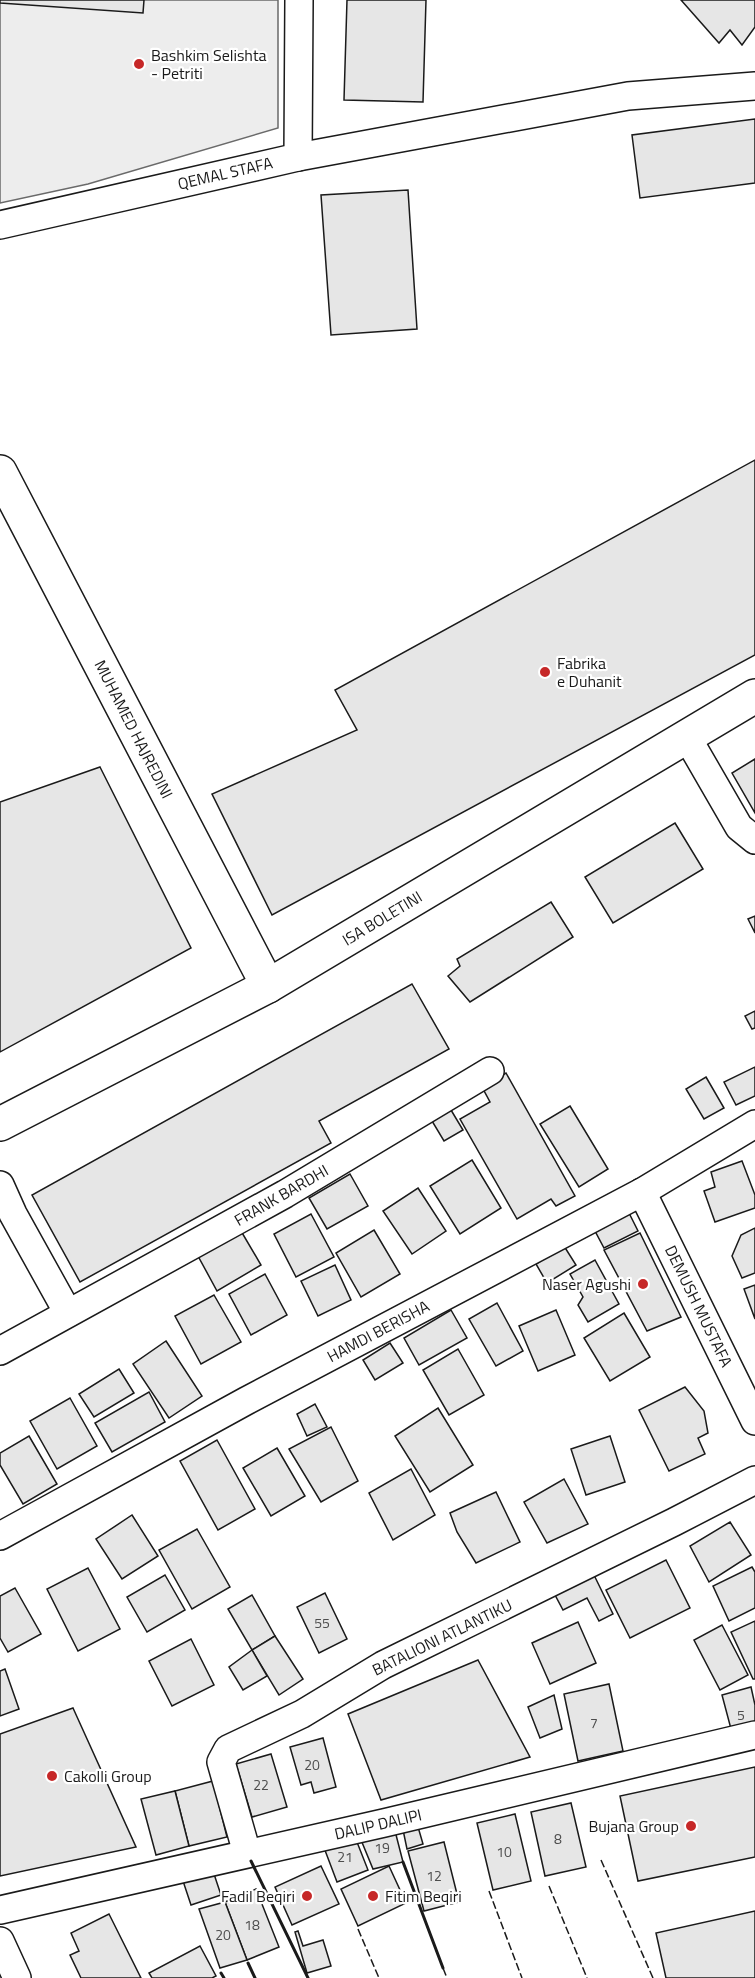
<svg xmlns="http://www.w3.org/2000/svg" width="755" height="1978" font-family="'Titillium Web',sans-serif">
<rect width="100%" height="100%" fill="#fff"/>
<polygon fill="#ededed" stroke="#6a6a6a" stroke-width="1.5" points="0,0 278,0 278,128 88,184 0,203"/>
<g fill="#e6e6e6" stroke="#1a1a1a" stroke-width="1.5">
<polygon points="0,0 144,0 143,13 0,3"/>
<polygon points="347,0 426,0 423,102 344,100"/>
<polygon points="681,0 755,0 755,27 742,45 730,30 719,43"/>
<polygon points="755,119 755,183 640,198 632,135"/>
<polygon points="408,190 417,329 331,335 321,195"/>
<polygon points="755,460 755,655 272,915 212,794 357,730 335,690"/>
<polygon points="755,759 755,813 732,773"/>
<polygon points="100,767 191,948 0,1052 0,802"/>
<polygon points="675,823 703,869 613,923 585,877"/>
<polygon points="551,902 573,937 470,1002 448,976 460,966 457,959"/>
<polygon points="755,916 755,933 748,919"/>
<polygon points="412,984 449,1049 319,1121 331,1143 80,1282 32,1195"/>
<polygon points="755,1011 755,1028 752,1029 745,1016"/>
<polygon points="755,1067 755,1096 736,1105 724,1082"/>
<polygon points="506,1073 575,1196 556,1206 551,1199 517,1219 460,1119 490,1102 482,1087"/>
<polygon points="706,1077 724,1108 704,1119 686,1089"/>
<polygon points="570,1106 608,1169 579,1187 540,1124"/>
<polygon points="451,1110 463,1130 444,1141 432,1121"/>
<polygon points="472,1160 501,1208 460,1234 430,1186"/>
<polygon points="742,1161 755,1195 755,1208 715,1222 704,1191 715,1187 711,1172"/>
<polygon points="350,1174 368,1206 327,1229 309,1198"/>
<polygon points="418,1188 446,1231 412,1254 383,1211"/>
<polygon points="629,1213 638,1231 604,1248 595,1231"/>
<polygon points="311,1214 334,1257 296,1277 274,1234"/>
<polygon points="755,1228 755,1273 742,1278 732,1256 741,1235"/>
<polygon points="374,1230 400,1274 361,1297 336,1253"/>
<polygon points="241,1231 261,1265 217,1291 198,1256"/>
<polygon points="640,1233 681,1317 647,1331 604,1250"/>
<polygon points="564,1246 576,1265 547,1283 536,1264"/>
<polygon points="595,1260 619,1304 588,1322 578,1305 583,1297 570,1274"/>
<polygon points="335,1265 351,1300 318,1316 301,1281"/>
<polygon points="265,1274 287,1315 251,1335 229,1294"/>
<polygon points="755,1285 755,1319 744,1289"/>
<polygon points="214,1295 241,1342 201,1364 175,1316"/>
<polygon points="497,1303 523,1351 496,1366 469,1319"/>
<polygon points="451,1310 467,1338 419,1365 404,1338"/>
<polygon points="556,1310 575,1355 538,1371 519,1326"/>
<polygon points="624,1313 650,1357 610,1381 584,1338"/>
<polygon points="166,1341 202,1396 169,1418 133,1364"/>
<polygon points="390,1343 403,1363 375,1380 363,1360"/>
<polygon points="458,1349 484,1395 449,1415 423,1370"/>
<polygon points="119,1369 134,1393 94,1417 79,1394"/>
<polygon points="685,1387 704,1411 708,1433 698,1438 705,1454 669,1471 639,1410"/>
<polygon points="149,1392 165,1422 112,1452 95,1423"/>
<polygon points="70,1398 97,1446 57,1469 30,1421"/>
<polygon points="315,1404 327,1427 307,1436 297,1414"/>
<polygon points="438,1408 473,1465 430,1492 395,1436"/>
<polygon points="331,1427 358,1481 321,1502 289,1449"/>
<polygon points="29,1436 57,1484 23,1504 0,1465 0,1453"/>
<polygon points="610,1436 625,1482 586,1495 571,1449"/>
<polygon points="217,1440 255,1509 218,1530 180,1461"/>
<polygon points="277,1448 305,1496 271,1516 243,1468"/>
<polygon points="411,1469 435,1515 393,1540 369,1493"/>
<polygon points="564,1479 588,1524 547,1543 524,1502"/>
<polygon points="496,1492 520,1542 476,1563 457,1532 450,1513"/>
<polygon points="132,1515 158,1556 122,1579 96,1539"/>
<polygon points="730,1522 751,1555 709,1582 690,1546"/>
<polygon points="197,1529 230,1587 192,1609 159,1550"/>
<polygon points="666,1560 690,1608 630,1638 606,1590"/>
<polygon points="752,1567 755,1572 755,1608 729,1621 713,1586"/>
<polygon points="88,1568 120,1629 78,1651 47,1589"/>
<polygon points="593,1573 613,1614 599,1621 587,1598 563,1610 554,1593"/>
<polygon points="165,1575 185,1610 147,1632 127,1597"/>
<polygon points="15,1588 41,1634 8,1652 0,1638 0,1596"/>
<polygon points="325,1593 347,1639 319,1653 297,1607"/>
<polygon points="252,1595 275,1636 252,1650 228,1609"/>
<polygon points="755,1621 755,1679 753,1679 731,1632"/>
<polygon points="578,1622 596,1663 550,1684 532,1643"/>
<polygon points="722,1625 748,1675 720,1690 694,1640"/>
<polygon points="275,1636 303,1679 279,1695 252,1650"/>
<polygon points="191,1639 214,1685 172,1706 149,1661"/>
<polygon points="252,1650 267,1676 243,1690 229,1667"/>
<polygon points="478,1660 530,1757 381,1800 348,1714"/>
<polygon points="5,1669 19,1709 0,1716 0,1671"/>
<polygon points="609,1684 623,1751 578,1761 564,1694"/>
<polygon points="751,1687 755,1705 755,1725 731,1729 722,1695"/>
<polygon points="554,1695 562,1729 540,1738 528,1707"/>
<polygon points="73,1708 136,1847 0,1876 0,1734"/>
<polygon points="323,1738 336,1787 314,1793 311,1782 301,1785 290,1747"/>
<polygon points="271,1754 287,1807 252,1817 236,1764"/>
<polygon points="755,1767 755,1857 638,1881 620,1796"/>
<polygon points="213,1781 227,1837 189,1846 175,1791"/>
<polygon points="175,1791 189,1846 156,1855 141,1799"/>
<polygon points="571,1803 586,1867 545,1876 531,1812"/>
<polygon points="515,1814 531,1881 493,1890 477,1823"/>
<polygon points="416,1820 423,1844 407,1849 402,1825"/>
<polygon points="394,1827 403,1862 373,1869 359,1835"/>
<polygon points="355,1837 368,1870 337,1882 323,1845"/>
<polygon points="444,1842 459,1902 424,1911 408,1851"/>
<polygon points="321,1866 339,1904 292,1925 275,1887"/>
<polygon points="389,1866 406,1903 358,1926 341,1889"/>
<polygon points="213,1871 221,1895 191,1905 183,1881"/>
<polygon points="256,1889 279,1947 247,1960 225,1902"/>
<polygon points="225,1902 247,1960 220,1968 199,1909"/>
<polygon points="755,1911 755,1978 666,1978 656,1933"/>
<polygon points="109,1914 141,1978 81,1978 70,1955 79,1951 71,1933"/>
<polygon points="298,1931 303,1946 323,1940 331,1966 307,1973 295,1932"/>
<polygon points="200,1946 216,1976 212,1978 152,1978 149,1973"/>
</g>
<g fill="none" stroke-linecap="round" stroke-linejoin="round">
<g stroke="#1a1a1a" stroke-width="30">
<g id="minor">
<polyline points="298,157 628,96 755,86"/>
<polyline points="0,225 298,157 299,0"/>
<polyline points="687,737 739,827 755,840"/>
<polyline points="0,1185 13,1214 68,1313"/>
<polyline points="642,1192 755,1421"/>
<polyline points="0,1351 285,1194 490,1071"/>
<polyline points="0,1536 246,1401 642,1192 755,1124"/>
<polyline points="247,1853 221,1762 228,1749 302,1714 383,1665 674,1522 755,1480"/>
<polyline points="0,1910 384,1823 755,1735"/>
<polyline points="0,1941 17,1978"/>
</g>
</g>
<g stroke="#1a1a1a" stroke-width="36">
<g id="tertiary">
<polyline points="0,472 268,986"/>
<polyline points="0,1124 268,986 755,696"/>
</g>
</g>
<use href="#minor" stroke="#fff" stroke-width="27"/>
<use href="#tertiary" stroke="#fff" stroke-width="33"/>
<g stroke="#1a1a1a" stroke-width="1.5" stroke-dasharray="8 3" stroke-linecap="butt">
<polyline points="601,1860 653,1978"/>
<polyline points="549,1886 587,1978"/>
<polyline points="489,1891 522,1978"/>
<polyline points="358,1929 379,1978"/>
<polyline points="443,1968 447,1978"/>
</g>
<g stroke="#1a1a1a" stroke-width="3">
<polyline points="251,1861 308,1978"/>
<polyline points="403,1862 443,1968"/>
<polyline points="248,1963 255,1978"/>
<polyline points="221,1973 224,1978"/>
</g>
</g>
<g fill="#c62828" stroke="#fff" stroke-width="2">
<circle cx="139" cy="64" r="6"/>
<circle cx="545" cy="672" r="6"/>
<circle cx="643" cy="1284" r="6"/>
<circle cx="52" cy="1776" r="6"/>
<circle cx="691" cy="1826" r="6"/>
<circle cx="307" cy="1896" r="6"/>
<circle cx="373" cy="1896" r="6"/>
</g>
<g text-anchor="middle" stroke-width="4.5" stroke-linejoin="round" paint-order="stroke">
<g font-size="14" fill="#4d4d4d">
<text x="322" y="1628">55</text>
<text x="741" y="1720">5</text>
<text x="594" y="1728">7</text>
<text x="312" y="1770">20</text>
<text x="261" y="1790">22</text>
<text x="558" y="1844">8</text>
<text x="382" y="1853">19</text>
<text x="504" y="1857">10</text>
<text x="345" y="1862">21</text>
<text x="434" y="1881">12</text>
<text x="252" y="1930">18</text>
<text x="223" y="1940">20</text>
</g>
<g font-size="16" fill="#1a1a1a" stroke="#fff" text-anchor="start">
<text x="151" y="61">Bashkim Selishta<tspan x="151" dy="18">- Petriti</tspan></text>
<text x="557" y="669">Fabrika<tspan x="557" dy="18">e Duhanit</tspan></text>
<text x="631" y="1290" text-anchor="end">Naser Agushi</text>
<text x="64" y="1782">Cakolli Group</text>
<text x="679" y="1832" text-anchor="end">Bujana Group</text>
<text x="295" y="1902" text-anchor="end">Fadil Beqiri</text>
<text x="385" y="1902">Fitim Beqiri</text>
</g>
<g font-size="16" fill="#1a1a1a" stroke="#fff">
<text transform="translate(225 173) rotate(-13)" y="6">QEMAL STAFA</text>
<text transform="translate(134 729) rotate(63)" y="6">MUHAMED HAJREDINI</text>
<text transform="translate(382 918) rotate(-31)" y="6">ISA BOLETINI</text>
<text transform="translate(281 1195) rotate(-30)" y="6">FRANK BARDHI</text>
<text transform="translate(699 1306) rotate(64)" y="6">DEMUSH MUSTAFA</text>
<text transform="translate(378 1331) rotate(-28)" y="6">HAMDI BERISHA</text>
<text transform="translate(442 1637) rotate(-26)" y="6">BATALIONI ATLANTIKU</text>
<text transform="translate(378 1824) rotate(-13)" y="6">DALIP DALIPI</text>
</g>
</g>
</svg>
